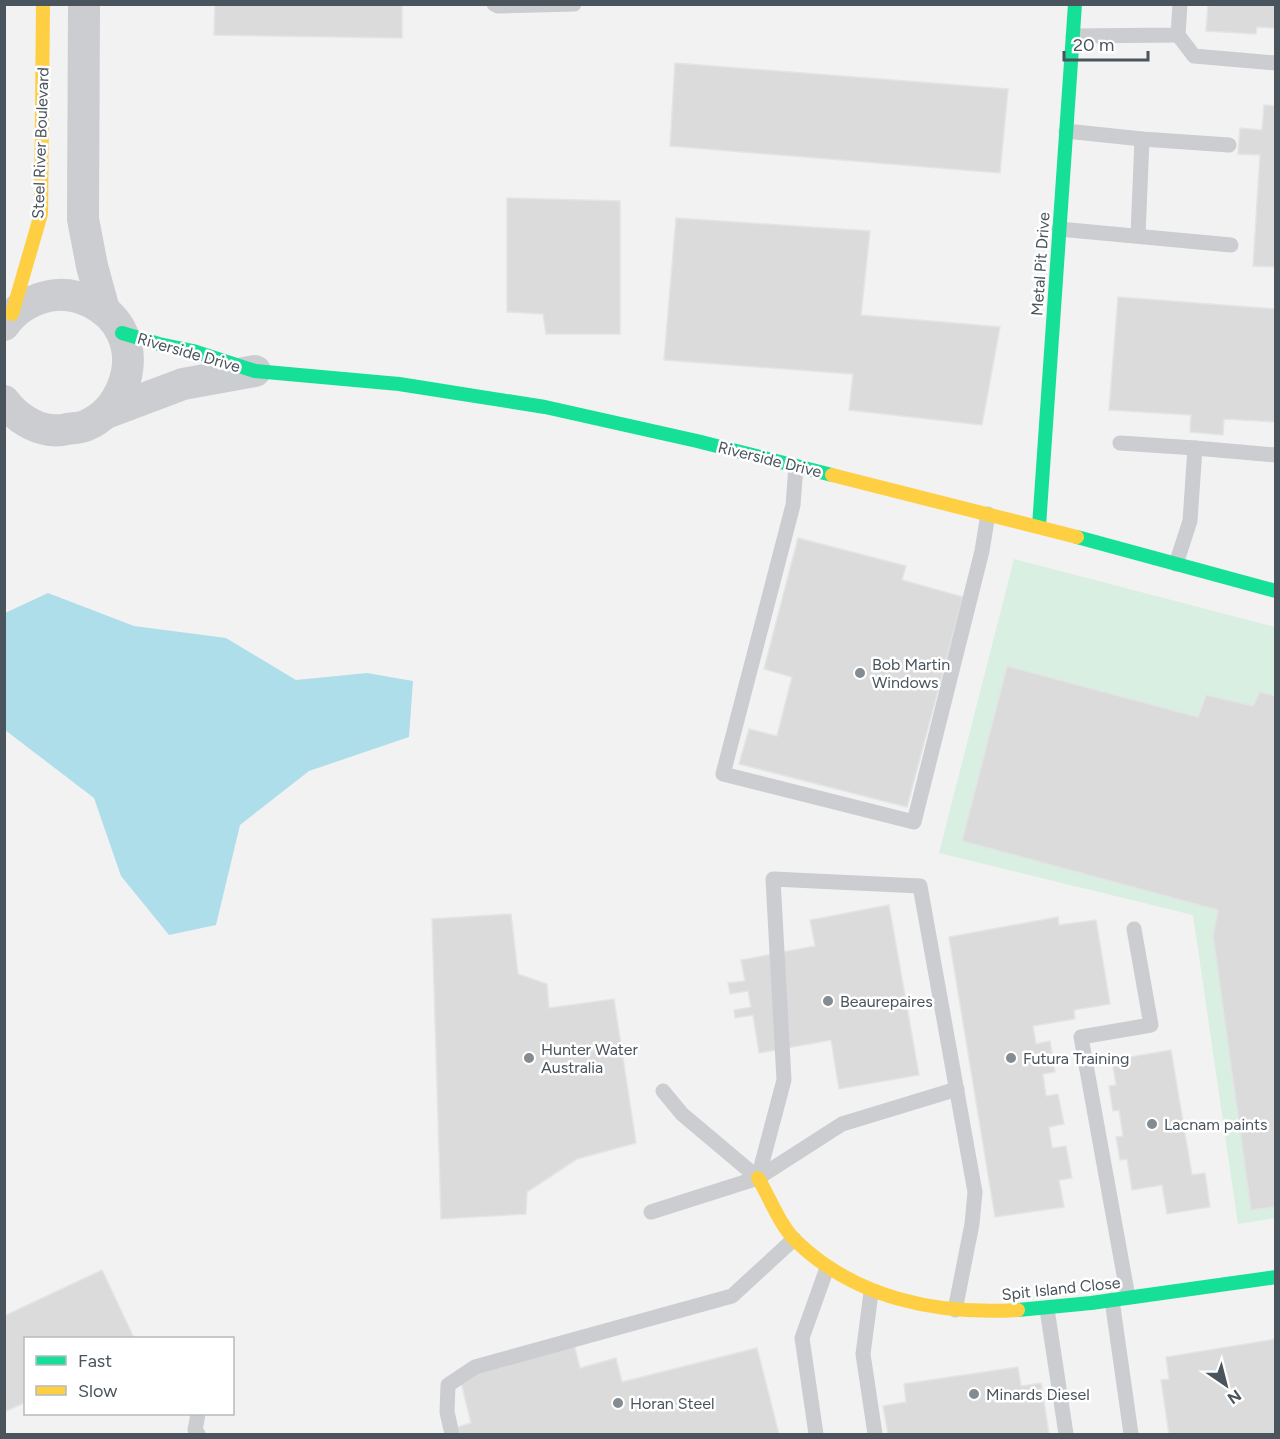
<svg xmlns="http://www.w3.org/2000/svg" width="1280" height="1439" font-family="Figtree,sans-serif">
<rect width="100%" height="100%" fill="#f2f2f2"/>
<polygon fill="#d8efe2" points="1014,559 1275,627 1275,1218 1238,1224 1193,915 939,853"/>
<polygon fill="#afdeeb" points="48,593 134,626 226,638 296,680 367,673 413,681 409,737 309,771 240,825 216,925 169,935 121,876 94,798 5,730 5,613"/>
<g fill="#dbdbdc" stroke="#e3e4e5" stroke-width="1.5">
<polygon points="215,4 402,4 402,38 214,35"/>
<polygon points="1208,4 1276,4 1276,28 1257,27 1256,34 1206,31"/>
<polygon points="675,63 1008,89 1000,173 670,146"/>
<polygon points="1264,105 1276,106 1276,267 1253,266 1260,155 1238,154 1240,128 1262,130"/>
<polygon points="507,198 620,201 620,334 546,334 543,314 507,312"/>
<polygon points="676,218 870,231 861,315 1000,327 982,425 849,410 853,374 664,360"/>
<polygon points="1118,297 1276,309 1276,422 1224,419 1223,435 1190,432 1191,415 1109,410"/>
<polygon points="798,538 906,566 902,580 963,597 907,807 739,764 749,729 777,736 792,677 764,669"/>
<polygon points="1007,666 1198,717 1206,695 1253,706 1260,692 1276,696 1276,1207 1251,1210 1213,936 1218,910 962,841"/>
<polygon points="889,905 919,1075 839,1089 831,1040 759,1053 753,1015 735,1018 734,1010 751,1007 748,991 730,994 728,983 745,981 741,960 815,946 810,920"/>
<polygon points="511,914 518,974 547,984 549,1008 614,999 636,1143 577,1159 527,1192 526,1214 441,1219 432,919"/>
<polygon points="1058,917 1059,925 1096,920 1110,1004 1074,1010 1075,1019 1033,1026 1036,1044 1050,1041 1055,1072 1043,1074 1046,1096 1058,1094 1064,1124 1049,1127 1052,1148 1066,1146 1072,1178 1059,1180 1064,1207 995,1217 949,937"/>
<polygon points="1171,1050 1192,1175 1205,1173 1210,1207 1167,1214 1162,1185 1132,1190 1127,1159 1120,1160 1116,1137 1123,1136 1119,1110 1113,1111 1109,1086 1116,1085 1112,1060"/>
<polygon points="102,1270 134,1338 26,1338 26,1402 4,1412 4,1316"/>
<polygon points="1276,1339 1276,1434 1169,1434 1161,1380 1169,1379 1166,1357"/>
<polygon points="574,1344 580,1368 616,1358 622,1382 757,1348 779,1434 460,1434 458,1427 471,1423 459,1374"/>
<polygon points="1018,1367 1021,1386 1041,1383 1049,1434 888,1434 883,1406 906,1402 904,1384"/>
</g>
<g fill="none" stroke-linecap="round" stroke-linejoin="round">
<g stroke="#cbcdd0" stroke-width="15">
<polyline points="494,4 498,6 574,4"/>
<polyline points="1178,35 1194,56 1276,63"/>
<polyline points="1073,36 1178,35 1180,4"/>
<polyline points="1066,131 1142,139 1229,145"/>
<polyline points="1059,229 1231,245"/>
<polyline points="1138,235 1142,139"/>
<polyline points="1120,443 1195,448 1276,455"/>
<polyline points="796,466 793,505 723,774 914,822 982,551 988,514"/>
<polyline points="1176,564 1190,521 1195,448"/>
<polyline points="758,1178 784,1080 773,879 920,886 975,1192 972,1224 955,1310"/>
<polyline points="758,1178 842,1124 957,1089"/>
<polyline points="651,1212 758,1178 682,1114 663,1091"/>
<polyline points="871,1293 863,1354 875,1434"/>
<polyline points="1128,1297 1081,1037 1151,1025 1134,929"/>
<polyline points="1112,1300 1131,1434"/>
<polyline points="1047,1309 1066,1434"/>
<polyline points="198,1414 195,1430 198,1434"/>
<polyline points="452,1434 447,1412 448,1385 475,1367 732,1296 794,1239"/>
<polyline points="816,1434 802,1338 827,1268"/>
</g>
<g stroke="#cbcdd0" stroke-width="32">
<polyline points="84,4 83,219 92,266 104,310"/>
<path d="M4,325c11,-16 27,-25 45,-29 28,-6 61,11 73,37 16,34 -2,79 -37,93 -5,2 -12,2 -18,3 -24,6 -49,-9 -63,-28"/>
<polyline points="106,413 183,384 255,371"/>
</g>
<g stroke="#16e098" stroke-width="14">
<polyline points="122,333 159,344 193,351 255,371 399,384 545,407 697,441 832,475"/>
<polyline points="1039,526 1075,4"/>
<polyline points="1077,537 1276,591"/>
<polyline points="1018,1310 1091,1303 1276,1277"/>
</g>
<g stroke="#ffcf43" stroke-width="14">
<polyline points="12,314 41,214 43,4"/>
<polyline points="832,475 1077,537"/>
<path d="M758,1178c12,20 21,46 38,63 60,58 142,74 222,69"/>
</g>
</g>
<g fill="#848b91" stroke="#fff" stroke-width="2">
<circle cx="860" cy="673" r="6"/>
<circle cx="828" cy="1001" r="6"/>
<circle cx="529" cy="1058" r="6"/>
<circle cx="1011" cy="1058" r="6"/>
<circle cx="1152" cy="1124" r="6"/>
<circle cx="974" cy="1394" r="6"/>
<circle cx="618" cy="1403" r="6"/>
</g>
<g text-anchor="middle" stroke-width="5" stroke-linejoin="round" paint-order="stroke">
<g font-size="16" fill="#49545d" stroke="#fff">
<text transform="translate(40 143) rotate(-88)" y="6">Steel River Boulevard</text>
<text transform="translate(1040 264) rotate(-86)" y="6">Metal Pit Drive</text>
<text transform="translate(189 352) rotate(16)" y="6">Riverside Drive</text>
<text transform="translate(770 459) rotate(14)" y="6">Riverside Drive</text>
<text transform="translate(1061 1288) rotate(-6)" y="6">Spit Island Close</text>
</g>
<g font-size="16" fill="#49545d" stroke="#fff" text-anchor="start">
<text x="872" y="670">Bob Martin<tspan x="872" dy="18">Windows</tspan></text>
<text x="840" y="1007">Beaurepaires</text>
<text x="541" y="1055">Hunter Water<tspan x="541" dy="18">Australia</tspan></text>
<text x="1023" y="1064">Futura Training</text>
<text x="1164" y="1130">Lacnam paints</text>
<text x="986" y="1400">Minards Diesel</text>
<text x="630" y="1409">Horan Steel</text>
</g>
</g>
<rect width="1280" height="1439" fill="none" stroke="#49545d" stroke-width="12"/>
<rect x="24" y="1337" width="210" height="78" fill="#ffffff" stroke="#b6bbbe" stroke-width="1.5"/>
<rect x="36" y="1356" width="30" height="9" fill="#16e098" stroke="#b6bbbe" stroke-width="1.5"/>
<text x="78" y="1367" font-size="18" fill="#49545d">Fast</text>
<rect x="36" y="1386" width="30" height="9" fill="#ffcf43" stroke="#b6bbbe" stroke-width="1.5"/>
<text x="78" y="1397" font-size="18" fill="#49545d">Slow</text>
<g transform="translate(1226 1385) rotate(145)" stroke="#ffffff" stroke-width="4.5" paint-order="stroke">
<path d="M0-4.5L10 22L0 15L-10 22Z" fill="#49545d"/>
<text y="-9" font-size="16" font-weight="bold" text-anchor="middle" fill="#49545d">N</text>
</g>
<path d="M1064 51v9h84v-9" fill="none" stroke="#49545d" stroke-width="3"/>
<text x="1073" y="51" font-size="18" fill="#49545d" stroke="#ffffff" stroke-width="4.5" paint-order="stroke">20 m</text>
</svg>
